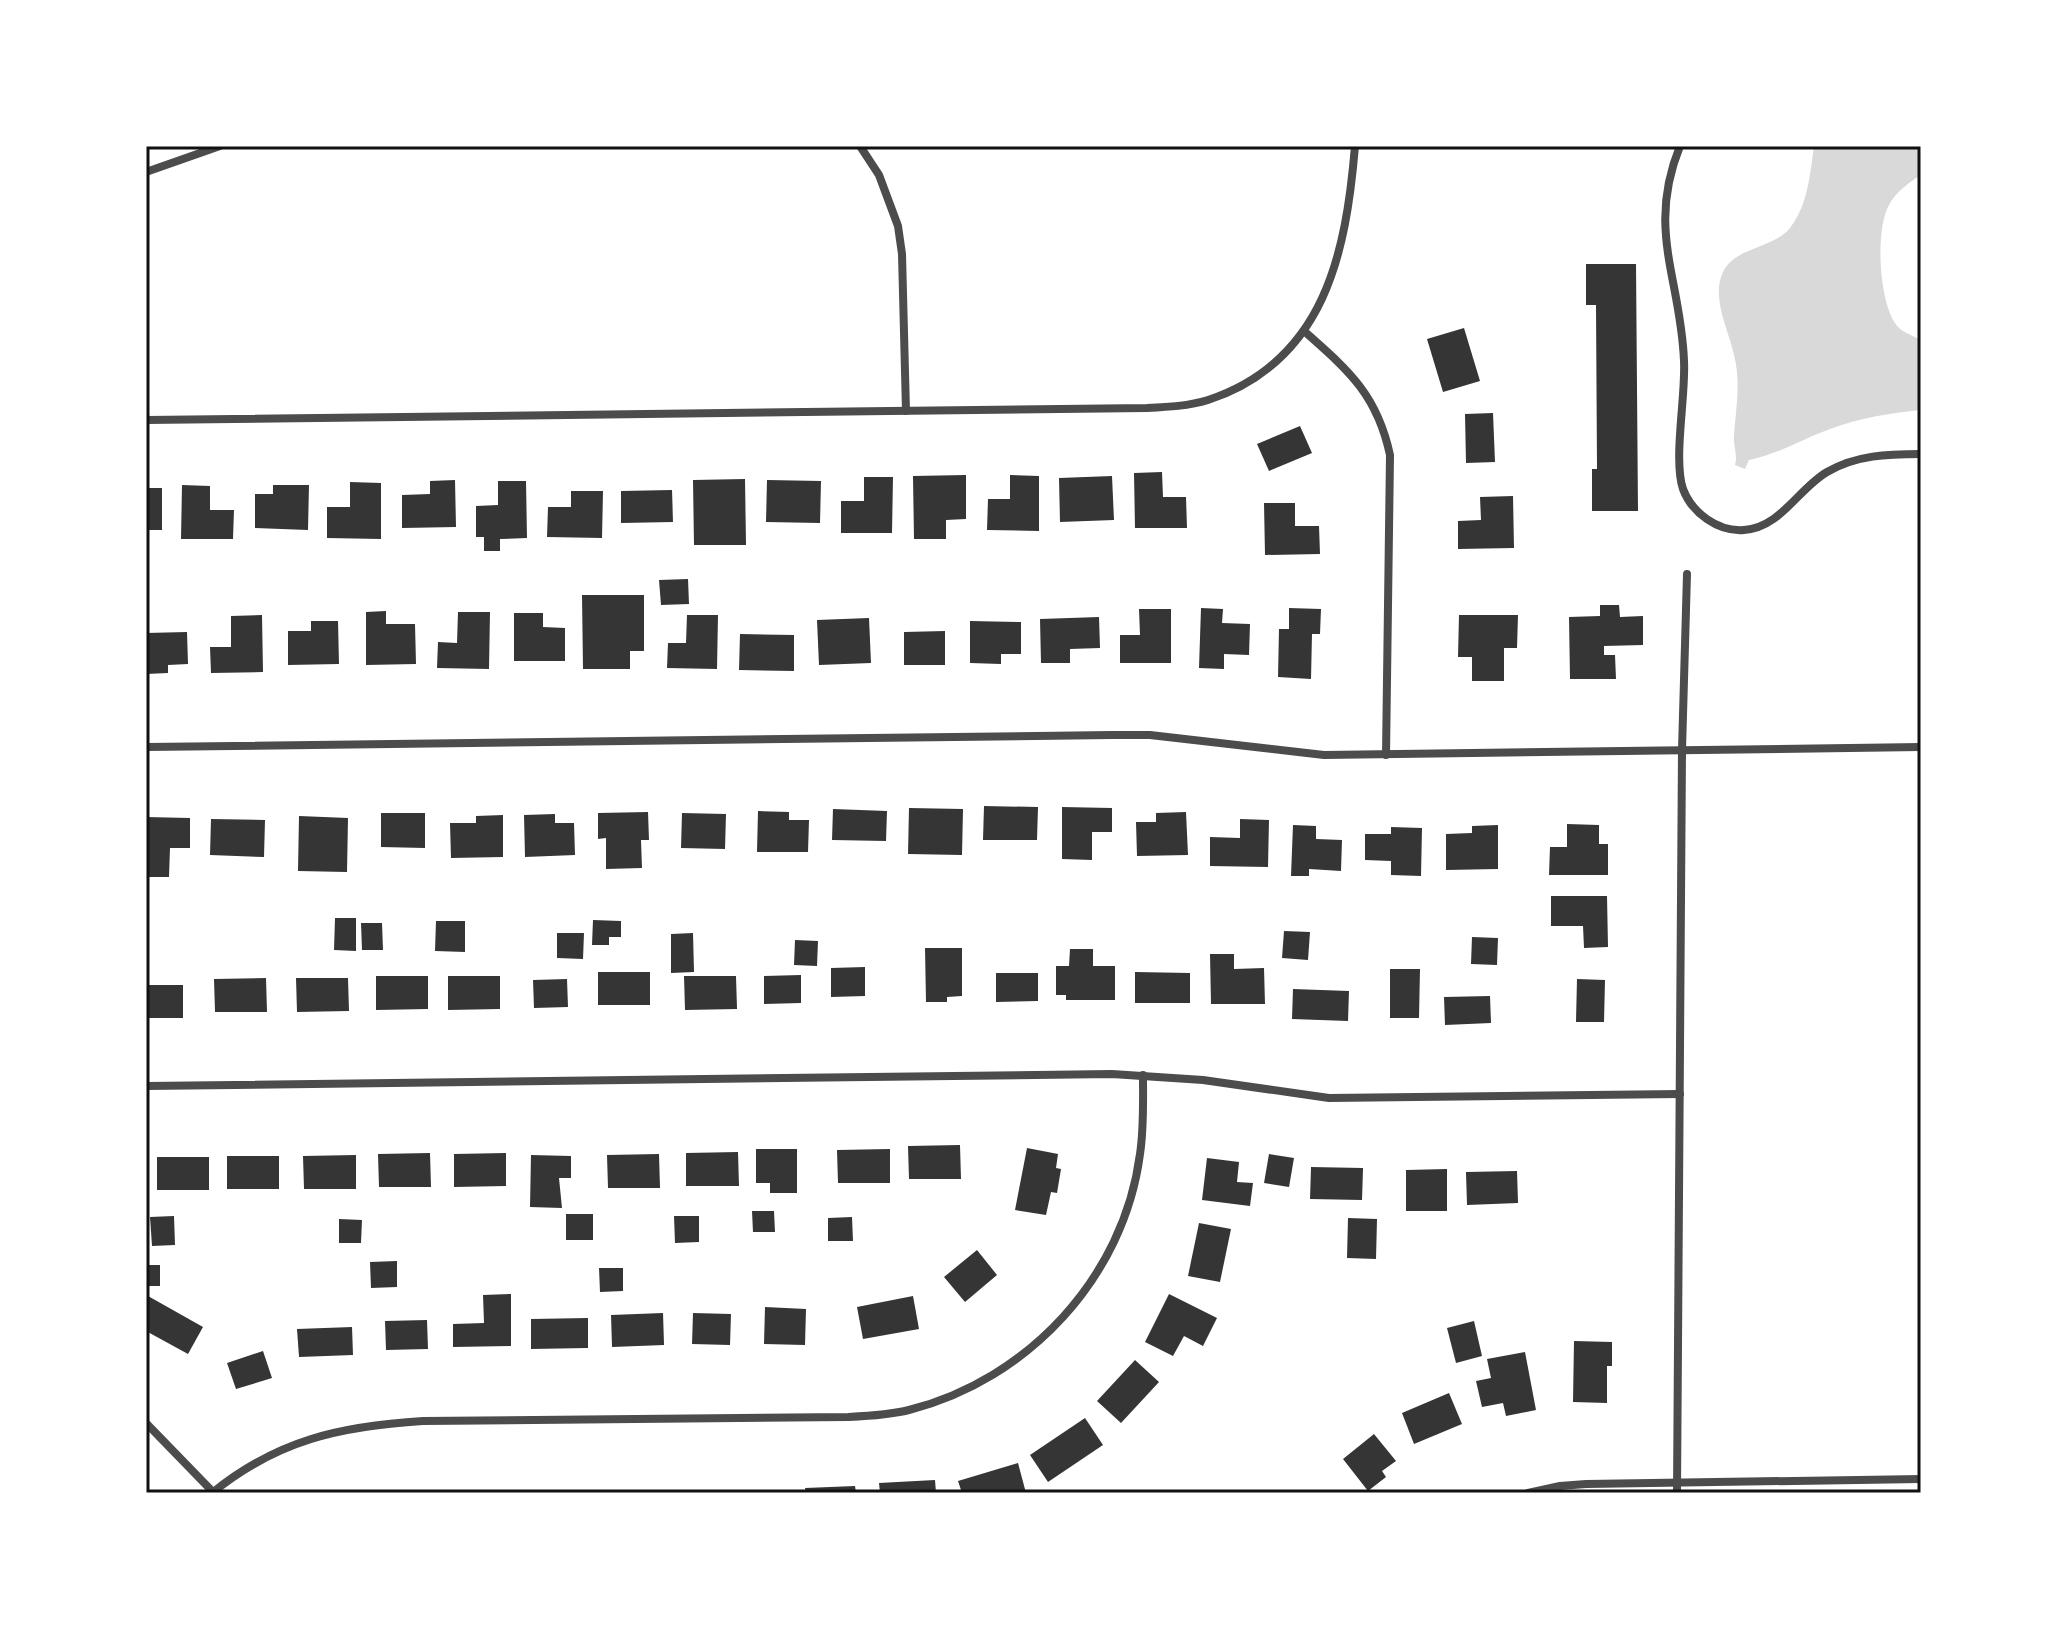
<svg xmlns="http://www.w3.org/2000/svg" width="2067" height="1639" font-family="'Playfair Display',serif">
<rect width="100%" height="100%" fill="#fff"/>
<path fill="#d9d9d9" d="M1814,146h107v29c-12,7 -26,18 -32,30 -14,25 -10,94 6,118 5,9 17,12 26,17v70c-31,3 -62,8 -91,19 -28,10 -51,25 -81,31l-4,9 -10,-4c3,-10 -2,-19 -1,-30 2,-27 7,-53 0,-80 -5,-24 -21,-53 -13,-78 10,-31 51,-27 69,-49 18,-23 20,-54 24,-82z"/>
<g fill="#353535">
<polygon points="1586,264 1636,264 1638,511 1592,511 1592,469 1597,469 1596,305 1586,305"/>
<polygon points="1464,328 1480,381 1443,392 1427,339"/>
<polygon points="1493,413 1495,462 1466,463 1465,414"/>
<polygon points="1300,426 1312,453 1269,471 1257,444"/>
<polygon points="1162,472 1163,497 1186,497 1187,528 1135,528 1134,473"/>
<polygon points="966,475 966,519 946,520 946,539 914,539 913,476"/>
<polygon points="1010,475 1039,476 1039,531 987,530 988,499 1010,499"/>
<polygon points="1112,476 1114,520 1060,522 1059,478"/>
<polygon points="864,477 893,477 892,533 841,533 841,501 864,501"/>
<polygon points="745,479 746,545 694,545 693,480"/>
<polygon points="455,480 456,527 402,528 402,495 430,494 430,481"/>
<polygon points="767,480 821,481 820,523 766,522"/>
<polygon points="498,481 526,481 527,538 500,539 500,551 484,551 484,537 476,537 476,506 498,505"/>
<polygon points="350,482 381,483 381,539 327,538 327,507 350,507"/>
<polygon points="182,485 210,486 210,510 234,510 233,539 181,539"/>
<polygon points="273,485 309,485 308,530 255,528 255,494 273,494"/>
<rect x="146" y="488" width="16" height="42"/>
<polygon points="672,490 673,522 621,523 621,491"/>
<polygon points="571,491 603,491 602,538 547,537 548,507 571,507"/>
<polygon points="1513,496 1514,548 1458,549 1458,521 1481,520 1480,497"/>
<polygon points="1264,503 1295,503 1295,526 1319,526 1320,554 1265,555"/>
<polygon points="688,579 689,604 661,605 659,580"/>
<polygon points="582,595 644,595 644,651 630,651 630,669 583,669"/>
<polygon points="1600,605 1619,605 1620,617 1643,616 1643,645 1604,646 1604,655 1615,655 1616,679 1570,679 1569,617 1600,616"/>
<polygon points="1201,608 1223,609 1222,623 1250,624 1249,655 1224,654 1224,669 1199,668"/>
<polygon points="1289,608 1321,609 1320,634 1312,634 1311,679 1278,677 1279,629 1289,629"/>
<polygon points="1139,609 1171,609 1171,663 1120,663 1120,635 1140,635"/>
<polygon points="386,611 386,624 415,624 416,664 366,665 366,612"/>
<polygon points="458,612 490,612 489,669 437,668 438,642 457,643"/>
<polygon points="514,613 543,613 543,627 565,628 565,661 514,661"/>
<polygon points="262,615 263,672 211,673 210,647 231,647 231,616"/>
<polygon points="687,615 718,615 717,669 667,668 668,643 686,643"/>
<polygon points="1459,615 1518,615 1517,648 1504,648 1504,681 1472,681 1472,657 1458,657"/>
<polygon points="1099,617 1100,648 1070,649 1070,663 1041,663 1040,619"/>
<polygon points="869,618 871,663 819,665 817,620"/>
<polygon points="311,621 338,621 339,664 288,665 288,631 311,631"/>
<polygon points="970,621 1021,622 1021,654 1001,654 1001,664 970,663"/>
<polygon points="945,631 945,665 904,665 904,632"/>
<polygon points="187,632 188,664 168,665 168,673 146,674 146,633"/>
<polygon points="740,634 794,635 794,671 739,670"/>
<polygon points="984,806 1038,807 1037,840 983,840"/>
<polygon points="1062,807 1112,808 1112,832 1092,832 1092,860 1062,859"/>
<polygon points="909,808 963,809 962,855 908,854"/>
<polygon points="833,809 887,811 886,841 832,840"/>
<polygon points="758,811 789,812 789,820 809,820 808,852 757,852"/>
<polygon points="648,812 649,840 641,840 642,868 606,869 606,838 598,839 598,813"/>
<polygon points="1186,812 1188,855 1137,856 1136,822 1156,822 1156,813"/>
<polygon points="381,813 425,813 425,848 381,847"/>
<polygon points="682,813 726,814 725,849 681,848"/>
<polygon points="555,814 555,823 574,823 575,855 525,857 524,815"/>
<polygon points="503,815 503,857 451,858 450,823 476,823 476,816"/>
<polygon points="299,816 348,818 347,872 298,871"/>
<polygon points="146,817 190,818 190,848 170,848 169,877 146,877"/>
<polygon points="211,819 265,820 264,857 210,855"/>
<polygon points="1240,819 1269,820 1268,867 1210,866 1210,837 1240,838"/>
<polygon points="1567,824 1599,825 1599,844 1608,844 1608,875 1549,875 1550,847 1567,847"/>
<polygon points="1293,825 1316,826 1316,839 1342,840 1341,871 1309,869 1309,876 1291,876"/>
<polygon points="1498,825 1498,869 1446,870 1446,834 1472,833 1472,826"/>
<polygon points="1391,827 1422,828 1421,876 1391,875 1391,861 1365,860 1365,834 1391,834"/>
<polygon points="1551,896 1607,896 1608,947 1584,948 1583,926 1551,926"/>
<polygon points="335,918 356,918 356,951 334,950"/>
<polygon points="593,920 621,921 621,937 609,937 609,945 592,945"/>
<polygon points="436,921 465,921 465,952 435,951"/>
<polygon points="361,923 382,923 383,950 362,950"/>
<polygon points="1284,931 1310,932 1308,960 1282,958"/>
<polygon points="557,933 584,933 583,959 557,958"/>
<polygon points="693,933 694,972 671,973 671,934"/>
<polygon points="1472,937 1498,938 1497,965 1471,964"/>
<polygon points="795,940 818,941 817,966 794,965"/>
<polygon points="925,948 962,948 962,996 947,997 947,1002 926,1002"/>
<polygon points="1070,949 1093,949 1093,966 1115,966 1115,1000 1066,1000 1066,995 1056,995 1056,966 1069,966"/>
<polygon points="1210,954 1234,954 1234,969 1264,968 1265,1004 1211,1004"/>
<polygon points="865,967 865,996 831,997 831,968"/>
<polygon points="1390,969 1420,969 1419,1018 1390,1018"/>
<rect x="598" y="972" width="52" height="33"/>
<polygon points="1135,972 1190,973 1190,1003 1135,1003"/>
<polygon points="996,973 1038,973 1038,1001 996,1002"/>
<polygon points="801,975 801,1003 764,1004 764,976"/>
<polygon points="376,976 428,976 428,1009 376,1010"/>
<polygon points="448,976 500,976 500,1009 448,1010"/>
<polygon points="684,976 736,976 737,1009 685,1010"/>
<polygon points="266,978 267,1012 215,1012 214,979"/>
<polygon points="296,978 348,978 349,1011 297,1012"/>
<polygon points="567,979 568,1007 534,1008 533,980"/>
<polygon points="1577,979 1605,980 1604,1022 1576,1022"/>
<rect x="146" y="985" width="37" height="33"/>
<polygon points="1293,989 1349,991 1348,1021 1292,1019"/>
<polygon points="1490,996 1491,1023 1445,1025 1444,997"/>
<polygon points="960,1145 961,1179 909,1179 908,1146"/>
<polygon points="1027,1148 1058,1154 1056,1168 1061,1169 1057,1193 1051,1192 1046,1215 1015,1210"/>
<polygon points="756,1149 797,1149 797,1193 770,1193 770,1183 756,1183"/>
<polygon points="890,1149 890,1183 838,1183 837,1150"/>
<polygon points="738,1152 739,1186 686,1186 686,1153"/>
<polygon points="430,1153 431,1187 379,1187 378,1154"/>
<polygon points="506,1153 506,1186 454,1187 454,1154"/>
<polygon points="659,1154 660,1188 608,1188 607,1155"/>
<polygon points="1269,1154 1294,1158 1289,1187 1264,1183"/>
<polygon points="356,1155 356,1189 304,1189 303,1156"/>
<polygon points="531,1155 571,1156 571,1178 559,1178 562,1208 530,1207"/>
<rect x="227" y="1156" width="52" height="33"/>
<rect x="157" y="1157" width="52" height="33"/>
<polygon points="1207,1158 1239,1162 1237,1182 1253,1183 1250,1206 1202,1200"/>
<polygon points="1311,1167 1363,1168 1362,1200 1310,1199"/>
<polygon points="1447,1169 1447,1211 1406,1211 1406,1170"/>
<polygon points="1517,1171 1518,1203 1467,1205 1466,1172"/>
<polygon points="752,1211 774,1211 775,1232 753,1232"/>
<rect x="566" y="1214" width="27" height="26"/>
<polygon points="174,1216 175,1245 152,1246 150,1217"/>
<polygon points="674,1216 699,1216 699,1242 675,1243"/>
<polygon points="852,1217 853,1241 828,1241 828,1218"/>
<polygon points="1348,1218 1377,1219 1376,1259 1347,1258"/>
<polygon points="339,1219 362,1220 361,1243 339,1243"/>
<polygon points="1199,1223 1231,1229 1220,1282 1188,1276"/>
<polygon points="977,1250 997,1275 965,1302 944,1277"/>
<polygon points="397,1261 397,1287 371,1288 370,1262"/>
<rect x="146" y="1265" width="14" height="21"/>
<polygon points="599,1268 623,1268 623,1291 600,1292"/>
<polygon points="511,1294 511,1346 453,1347 453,1324 484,1323 483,1295"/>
<polygon points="1169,1294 1217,1318 1203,1346 1184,1336 1173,1356 1145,1342"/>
<polygon points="148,1296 203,1327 188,1354 146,1331"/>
<polygon points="913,1296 919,1329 863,1339 857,1307"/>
<polygon points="765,1307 806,1309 805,1345 764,1344"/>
<polygon points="663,1313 664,1345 612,1347 611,1315"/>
<polygon points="693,1313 731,1314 730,1345 692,1344"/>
<polygon points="588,1318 588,1348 531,1349 531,1319"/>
<polygon points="427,1320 428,1349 386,1350 385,1321"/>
<polygon points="1474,1321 1482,1356 1456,1363 1447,1328"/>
<polygon points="352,1327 353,1355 299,1357 297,1329"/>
<polygon points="1574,1341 1612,1342 1612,1366 1607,1366 1607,1403 1573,1402"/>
<polygon points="263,1351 272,1378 236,1389 227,1363"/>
<polygon points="1525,1352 1536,1410 1506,1416 1503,1403 1482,1407 1476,1381 1491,1378 1487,1359"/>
<polygon points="1135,1360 1159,1382 1121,1423 1097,1401"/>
<polygon points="1449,1393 1462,1424 1414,1444 1402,1413"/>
<polygon points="1085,1418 1103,1445 1048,1482 1030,1455"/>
<polygon points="1374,1434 1396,1461 1382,1471 1386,1477 1368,1491 1343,1459"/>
<polygon points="1018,1463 1026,1493 962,1493 958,1481"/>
<polygon points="935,1480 936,1493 880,1493 879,1483"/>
<polygon points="855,1486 856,1493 806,1493 805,1488"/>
</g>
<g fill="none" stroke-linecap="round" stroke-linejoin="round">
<g stroke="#4c4c4c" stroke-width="8">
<polyline points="860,146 879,175 898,226 902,254 906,411"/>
<path d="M1680,146c-34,84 1,133 4,215 2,35 -11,98 -1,128 9,24 35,43 61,41 36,-2 54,-41 83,-58 29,-17 61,-18 94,-18"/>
<polyline points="146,172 220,146"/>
<path d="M1304,331c44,39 73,63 86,124l-4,300"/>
<path d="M146,420l1001,-12c21,-1 42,-2 61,-8 117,-39 138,-147 147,-254"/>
<polyline points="146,747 1112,735 1150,735 1324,755 1921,747"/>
<polyline points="146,1086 1112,1074 1203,1080 1329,1098 1680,1094"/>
<polyline points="146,1423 213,1492"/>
<path d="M212,1493c65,-53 129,-67 211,-72l425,-4c20,-1 41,-2 61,-7 119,-30 215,-133 231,-256 4,-26 3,-53 3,-79"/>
<polyline points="1528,1493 1560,1486 1586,1484 1921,1479"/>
<polyline points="1677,1493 1682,750 1687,574"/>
</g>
</g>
<rect width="2067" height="1639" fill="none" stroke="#ffffff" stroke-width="296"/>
<rect x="148" y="148" width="1771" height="1343" fill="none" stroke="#111" stroke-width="3"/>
</svg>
